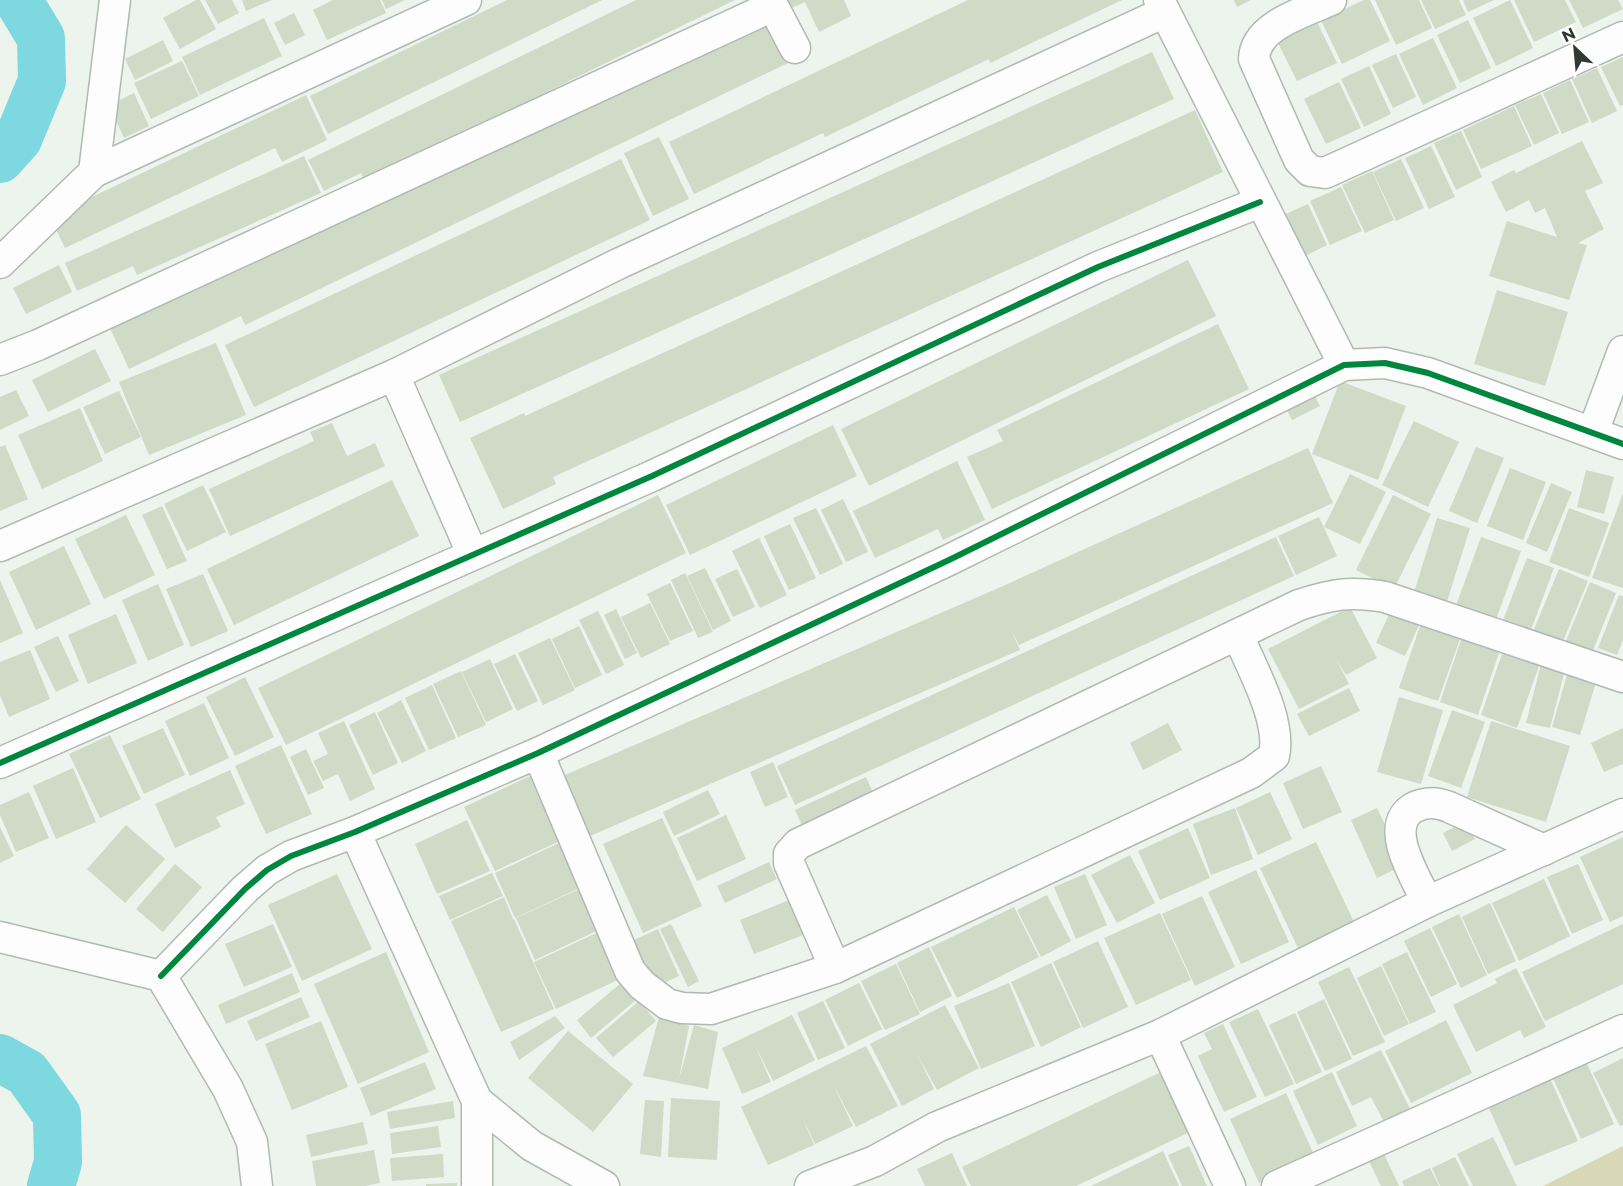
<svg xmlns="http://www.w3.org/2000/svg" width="1623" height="1186" font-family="Montserrat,sans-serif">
<rect width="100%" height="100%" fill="#ecf4ed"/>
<polygon fill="#d8d8b6" points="1623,1146 1623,1186 1543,1186"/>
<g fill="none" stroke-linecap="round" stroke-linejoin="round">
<g stroke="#7dd8e0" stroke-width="48">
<polyline points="0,159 18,139 42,81 41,38 18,0"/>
<polyline points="0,1058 27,1073 57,1115 58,1162 51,1186"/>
</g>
</g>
<g fill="#cfdac7">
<polygon points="196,0 200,0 216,29 180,49 163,18"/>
<polygon points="205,0 232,0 239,13 218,24"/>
<polygon points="242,0 272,0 246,11"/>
<polygon points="333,0 380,0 386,13 327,40 313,10"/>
<polygon points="382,0 405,0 386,9"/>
<polygon points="507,0 602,0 328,134 310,96"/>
<polygon points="636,0 735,0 364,181 361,173 324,191 308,160"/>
<polygon points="784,0 844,0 851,16 819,32 805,2 789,9"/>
<polygon points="968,0 1122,0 990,63 989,59 825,137 823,133 694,194 669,142"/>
<polygon points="1234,0 1251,0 1237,7"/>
<polygon points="1364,0 1370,0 1390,41 1342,64 1321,20"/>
<polygon points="1375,0 1419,0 1432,28 1396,45"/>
<polygon points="1421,0 1459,0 1466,15 1435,29"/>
<polygon points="1463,0 1494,0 1468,12"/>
<polygon points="1510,0 1533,48 1496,66 1473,18"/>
<polygon points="1514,0 1565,0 1576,22 1534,42"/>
<polygon points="1569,0 1618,0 1623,9 1583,28"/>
<polygon points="294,13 305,35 285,45 274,23"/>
<polygon points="764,13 788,63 245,325 241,316 129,369 110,328"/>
<polygon points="264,18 282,56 200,95 182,57"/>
<polygon points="1468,20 1491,68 1460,83 1437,35"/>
<polygon points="1317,22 1337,63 1297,81 1277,41"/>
<polygon points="1433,38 1457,88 1423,105 1399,54"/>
<polygon points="163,40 173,61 135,80 125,59"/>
<polygon points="1152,52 1174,99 460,422 439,375"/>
<polygon points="1396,54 1416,97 1393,108 1372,65"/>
<polygon points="1623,57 1623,105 1620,106 1601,67"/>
<polygon points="182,61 199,96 151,119 134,83"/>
<polygon points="1369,66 1391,114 1364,127 1341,79"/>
<polygon points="1597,68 1617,111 1592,123 1572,79"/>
<polygon points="1570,80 1589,122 1562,134 1543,93"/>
<polygon points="1339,82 1361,128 1326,144 1304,99"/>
<polygon points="134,93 149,126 124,138 109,105"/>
<polygon points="1541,94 1559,133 1534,145 1515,105"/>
<polygon points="306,95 327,140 282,162 275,148 65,248 50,217"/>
<polygon points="1514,106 1532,146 1481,169 1463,130"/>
<polygon points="1195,110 1223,172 553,477 556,484 503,509 470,438 524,413 525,416"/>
<polygon points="1461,131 1482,177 1456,190 1434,143"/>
<polygon points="659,137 689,199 653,216 624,153"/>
<polygon points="1582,141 1603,183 1585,191 1604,229 1578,243 1587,245 1569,300 1489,276 1507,221 1557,237 1545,208 1535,213 1529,200 1506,212 1491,182 1514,170 1516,173"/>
<polygon points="1431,146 1455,197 1429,209 1405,158"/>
<polygon points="304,156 321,193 137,275 133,266 77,291 65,263"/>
<polygon points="621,159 650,220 254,407 225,345"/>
<polygon points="1401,159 1424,208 1396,221 1373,172"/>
<polygon points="1372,171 1394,220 1365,233 1342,185"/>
<polygon points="1341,187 1362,231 1330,245 1310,201"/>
<polygon points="1308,204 1327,245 1299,259 1279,217"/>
<polygon points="1188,260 1216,316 869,486 841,429"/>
<polygon points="59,265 72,292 26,314 13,288"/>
<polygon points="1497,290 1568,312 1545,386 1474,364"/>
<polygon points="1218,324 1249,389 992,509 967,457 1003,441 997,430"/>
<polygon points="216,343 246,415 149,455 119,382"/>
<polygon points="95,349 111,381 48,412 32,380"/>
<polygon points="1340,381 1406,406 1378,480 1312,454"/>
<polygon points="1308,383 1320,406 1292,420 1280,397"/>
<polygon points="16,390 29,416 0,430 0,397"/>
<polygon points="119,391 141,437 105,454 83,407"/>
<polygon points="80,408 103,461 42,489 18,435"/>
<polygon points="1414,421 1459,442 1428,507 1382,485"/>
<polygon points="332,423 347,456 375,443 385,466 230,536 209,489 314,441 310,432"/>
<polygon points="833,425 857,476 690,555 666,505"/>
<polygon points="5,445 28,499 0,511 0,447"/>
<polygon points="1476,447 1504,458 1477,523 1449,511"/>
<polygon points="1308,448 1333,503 1019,645 1011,629 1020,650 590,836 565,775 994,590"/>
<polygon points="957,461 985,520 943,540 938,529 875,558 853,511"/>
<polygon points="1510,468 1546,482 1523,540 1487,526"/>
<polygon points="1586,470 1614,477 1604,514 1577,507"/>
<polygon points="1350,474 1386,492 1360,544 1324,527"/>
<polygon points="392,480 419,536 234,625 207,569"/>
<polygon points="1551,483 1572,492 1547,552 1526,543"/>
<polygon points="203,485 226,532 187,551 164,504"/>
<polygon points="1623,493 1623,588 1592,578"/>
<polygon points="658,495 686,553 286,745 258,688"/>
<polygon points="1393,495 1431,514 1394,589 1356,570"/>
<polygon points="843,499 868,552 846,562 821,510"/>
<polygon points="162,506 187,561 167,569 142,515"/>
<polygon points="816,508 843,564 820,575 793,518"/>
<polygon points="1569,508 1609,523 1589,577 1549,562"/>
<polygon points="126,515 155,575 104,599 75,539"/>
<polygon points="1319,517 1337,556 1296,575 1278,536"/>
<polygon points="1437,518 1470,528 1445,608 1412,599"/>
<polygon points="790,524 816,578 789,590 764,536"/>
<polygon points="1276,537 1294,576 795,805 777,766"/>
<polygon points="1481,537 1521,551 1494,625 1454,611"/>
<polygon points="759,538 787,595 760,608 732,551"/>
<polygon points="64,546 91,604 36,630 9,572"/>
<polygon points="1527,558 1554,568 1528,638 1500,628"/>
<polygon points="705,568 731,621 713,630 687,576"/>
<polygon points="737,569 755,607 733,617 715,579"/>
<polygon points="1559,569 1588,581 1559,651 1530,639"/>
<polygon points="685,573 713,632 698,638 671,580"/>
<polygon points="203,574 228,631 191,647 166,589"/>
<polygon points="0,580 23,633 0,643"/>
<polygon points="1590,582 1616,593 1588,663 1561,653"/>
<polygon points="670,583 693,631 670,641 647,594"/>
<polygon points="158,584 184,645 148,661 122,600"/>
<polygon points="1619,595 1623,596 1623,640 1617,655 1598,648"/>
<polygon points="650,603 670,644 641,658 621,617"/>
<polygon points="1350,607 1377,658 1346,675 1336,659 1349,684 1299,709 1268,649"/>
<polygon points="616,609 637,653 625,659 604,615"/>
<polygon points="1391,610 1420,623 1405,656 1376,643"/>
<polygon points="598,611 624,665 606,674 579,620"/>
<polygon points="116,614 137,663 88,684 68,635"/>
<polygon points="1421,623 1461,636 1438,701 1399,688"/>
<polygon points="579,626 602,675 575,688 552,639"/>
<polygon points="58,636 79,681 56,692 34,647"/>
<polygon points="1462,637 1500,650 1478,715 1440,702"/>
<polygon points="550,638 575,690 543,705 518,653"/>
<polygon points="30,650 50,699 9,717 0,695 0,662"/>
<polygon points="1503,651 1540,663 1517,728 1481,715"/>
<polygon points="515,654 538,701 517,711 494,664"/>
<polygon points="490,659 513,709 486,722 462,672"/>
<polygon points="1541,664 1565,670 1550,728 1526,723"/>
<polygon points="461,671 486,725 458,737 433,684"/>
<polygon points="1568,671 1597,679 1580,735 1552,727"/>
<polygon points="245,677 274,737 235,756 206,697"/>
<polygon points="432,685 456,738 429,750 405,698"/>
<polygon points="1349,688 1360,711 1309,736 1297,714"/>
<polygon points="1399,697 1443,710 1421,784 1377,772"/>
<polygon points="401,700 426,751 402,763 377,713"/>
<polygon points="204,703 229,758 190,776 165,721"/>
<polygon points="1452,710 1485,722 1461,788 1428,776"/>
<polygon points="375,712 398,763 373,775 349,725"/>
<polygon points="344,721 375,789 350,801 338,774 323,781 313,761 328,754 318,733"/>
<polygon points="1491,721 1570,746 1546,822 1467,797"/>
<polygon points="1168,723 1182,750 1143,770 1130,743"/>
<polygon points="163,728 185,775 144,794 122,746"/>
<polygon points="1623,728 1623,764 1604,772 1591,743"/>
<polygon points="110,735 141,799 100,818 69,754"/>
<polygon points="281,745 312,814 266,834 235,766"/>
<polygon points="306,749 324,788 308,795 290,757"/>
<polygon points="773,762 788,797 765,807 750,772"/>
<polygon points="1321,766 1342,812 1303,829 1283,783"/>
<polygon points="73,768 96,822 56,839 33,786"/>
<polygon points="230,770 245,804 216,817 221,827 175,848 155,804"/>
<polygon points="530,776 560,841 495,871 464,807"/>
<polygon points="866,777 876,800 805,832 795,810"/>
<polygon points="708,790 720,814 674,836 663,812"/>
<polygon points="29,792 49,838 16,852 0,815 0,805"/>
<polygon points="1270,792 1292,839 1258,855 1236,808"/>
<polygon points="1235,808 1253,859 1211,875 1193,824"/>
<polygon points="1377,808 1404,865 1377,878 1351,820"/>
<polygon points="726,815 746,859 697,881 677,838"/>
<polygon points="662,818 702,906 643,933 603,844"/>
<polygon points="467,820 490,871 437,894 415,844"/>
<polygon points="1466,821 1475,839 1452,851 1443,833"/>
<polygon points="126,825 165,859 125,903 87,869"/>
<polygon points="0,827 14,856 0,863"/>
<polygon points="1188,828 1210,878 1160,900 1138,851"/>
<polygon points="1623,837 1623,916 1610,922 1580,857"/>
<polygon points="563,841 584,886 515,918 495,873"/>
<polygon points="1316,842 1354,922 1298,948 1260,868"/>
<polygon points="1130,855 1155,903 1117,923 1091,875"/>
<polygon points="769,862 777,879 725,903 717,886"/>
<polygon points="175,864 202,887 163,932 136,909"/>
<polygon points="1578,864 1603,920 1572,934 1547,877"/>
<polygon points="1256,870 1289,942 1241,964 1208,892"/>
<polygon points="492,873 503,896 450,920 439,896"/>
<polygon points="337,874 372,949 302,981 268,905"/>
<polygon points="1085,874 1107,925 1076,939 1054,887"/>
<polygon points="1544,879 1570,936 1519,961 1492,903"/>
<polygon points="584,887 603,928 535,960 516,918"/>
<polygon points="1047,895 1071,941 1041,957 1017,910"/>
<polygon points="1202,896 1235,967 1195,986 1162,914"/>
<polygon points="504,897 513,919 510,920 514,919 554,1009 501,1032 451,921"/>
<polygon points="789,900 803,935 754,954 740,920"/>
<polygon points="1490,903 1516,961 1488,974 1462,917"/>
<polygon points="1014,907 1039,957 957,998 931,947"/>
<polygon points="1160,913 1191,980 1136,1005 1104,938"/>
<polygon points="1459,914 1487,975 1461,988 1432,927"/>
<polygon points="273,924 292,967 244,987 225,944"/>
<polygon points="671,924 699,981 688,987 660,929"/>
<polygon points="1623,924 1623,984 1545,1021 1522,972"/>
<polygon points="1430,928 1457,984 1431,997 1404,941"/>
<polygon points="658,929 679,976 655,987 634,940"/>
<polygon points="603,930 624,977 556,1009 534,962"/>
<polygon points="1098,941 1128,1007 1083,1028 1053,962"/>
<polygon points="929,947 952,996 920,1012 897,963"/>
<polygon points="386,952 429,1052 358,1084 314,984"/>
<polygon points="1407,952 1436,1012 1410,1024 1382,964"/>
<polygon points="1051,963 1081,1027 1041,1047 1011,982"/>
<polygon points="896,964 920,1014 885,1030 861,981"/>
<polygon points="1381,966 1409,1024 1384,1036 1357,978"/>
<polygon points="1349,967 1385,1042 1353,1056 1318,982"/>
<polygon points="1516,968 1546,1027 1524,1038 1520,1030 1476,1052 1453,1005 1497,983 1495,979"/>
<polygon points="292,973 300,992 226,1024 218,1005"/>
<polygon points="627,978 642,995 591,1038 577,1020"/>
<polygon points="859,983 882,1029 848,1046 825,1000"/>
<polygon points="1009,983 1035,1046 981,1069 954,1006"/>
<polygon points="301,997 310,1017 256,1041 247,1021"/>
<polygon points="1324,999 1352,1059 1325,1071 1297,1012"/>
<polygon points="639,1001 656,1021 613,1057 596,1038"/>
<polygon points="823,1001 845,1048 818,1060 797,1013"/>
<polygon points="945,1005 979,1068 937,1090 917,1054 934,1089 902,1106 870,1044"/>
<polygon points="1258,1009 1294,1084 1265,1097 1229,1022"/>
<polygon points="1295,1013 1322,1072 1296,1084 1269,1025"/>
<polygon points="792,1015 815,1060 773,1081 755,1045 771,1082 742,1094 722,1048"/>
<polygon points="555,1016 565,1028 519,1060 510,1042"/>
<polygon points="659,1017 689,1026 679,1079 694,1025 718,1032 708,1089 643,1076"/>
<polygon points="1446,1020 1472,1073 1411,1103 1385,1051"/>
<polygon points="321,1021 348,1087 292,1110 265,1044"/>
<polygon points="1223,1024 1257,1097 1224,1112 1198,1056 1212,1049 1204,1033"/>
<polygon points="568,1031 633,1084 593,1132 528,1078"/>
<polygon points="866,1046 898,1106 856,1127 834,1086 853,1126 815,1144 803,1119 814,1145 768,1165 741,1107"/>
<polygon points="1381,1050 1411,1111 1385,1124 1371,1097 1352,1106 1336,1072"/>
<polygon points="1623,1058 1623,1125 1620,1126 1593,1073"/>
<polygon points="1585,1059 1614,1124 1581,1139 1551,1074"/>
<polygon points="425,1062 436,1089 371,1116 360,1088"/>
<polygon points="1161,1072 1190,1132 1076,1186 971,1186 962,1167"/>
<polygon points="1332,1072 1357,1126 1318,1145 1293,1091"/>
<polygon points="1549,1076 1578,1141 1515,1166 1487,1104"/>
<polygon points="1286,1093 1315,1157 1259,1183 1230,1119"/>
<polygon points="671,1098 720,1101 717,1160 668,1157"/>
<polygon points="645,1100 664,1101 661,1157 640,1154"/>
<polygon points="453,1101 455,1118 390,1129 387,1112"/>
<polygon points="363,1122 368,1144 311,1157 306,1135"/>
<polygon points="438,1126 441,1147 392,1154 390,1133"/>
<polygon points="1493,1137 1517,1186 1473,1186 1457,1154"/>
<polygon points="1189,1146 1207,1186 1182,1186 1168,1155"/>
<polygon points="374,1150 380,1183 364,1186 316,1186 312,1161"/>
<polygon points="1163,1151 1179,1186 1091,1186 1118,1173"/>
<polygon points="952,1153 967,1186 925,1186 917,1169"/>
<polygon points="443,1154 444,1177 392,1181 390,1158"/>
<polygon points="1384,1154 1399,1186 1381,1186 1369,1161"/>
<polygon points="1455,1157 1469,1186 1440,1186 1432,1168"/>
<polygon points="1430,1168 1439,1186 1404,1186 1402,1181"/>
<polygon points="457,1183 457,1186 426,1186 426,1184"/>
</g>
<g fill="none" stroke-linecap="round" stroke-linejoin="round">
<g stroke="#b2b9b3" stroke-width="33">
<g id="minor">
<polyline points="1159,0 1344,365"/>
<path d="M1331,0c-26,12 -76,25 -77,59l45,101 11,11 15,2 298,-136"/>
<polyline points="773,6 795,48"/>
<polyline points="94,172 466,0"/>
<polyline points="0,263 94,172 115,0"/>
<polyline points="0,360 38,345 773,6 770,0"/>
<polyline points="394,375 472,553"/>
<polyline points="1593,432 1623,351"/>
<polyline points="0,546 394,375 618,264 1165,12"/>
<path d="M538,753l92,218 12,14 25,19 15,4 29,1 124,-41 416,-195 23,-17c8,-36 -22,-87 -36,-121"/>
<polyline points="0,763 652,476 1098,267 1260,202"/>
<polyline points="355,832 477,1101 477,1186"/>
<path d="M1427,902c-10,-23 -45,-75 -14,-94 13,-7 24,-6 36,-1l95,43"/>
<polyline points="0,937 161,976 228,1089 252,1142 257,1186"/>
<path d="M835,968l-46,-105v-9l9,-10 501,-239c33,-11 51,-14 86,-8l238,80"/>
<polyline points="161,976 245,889 267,870 291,856 355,832 538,753 949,560 1344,365 1385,363 1428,373 1623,444"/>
<polyline points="1160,1035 1230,1186"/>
<polyline points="477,1101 532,1146 604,1186"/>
<polyline points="810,1186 875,1161 937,1127 1160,1035 1427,902 1623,814"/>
<polyline points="1277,1186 1623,1030"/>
</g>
</g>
<use href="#minor" stroke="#fcfdfc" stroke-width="30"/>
<g stroke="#fff" stroke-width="10">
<g id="cycleway">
<polyline points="0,763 652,476 1098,267 1260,202"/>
<polyline points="161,976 245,889 267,870 291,856 355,832 538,753 949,560 1344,365 1385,363 1428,373 1623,444"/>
</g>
</g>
<use href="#cycleway" stroke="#00873e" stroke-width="6"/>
</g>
<g transform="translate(1575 48) rotate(334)" stroke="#ffffff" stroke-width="4.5" paint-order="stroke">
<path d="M0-4.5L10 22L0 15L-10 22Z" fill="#313733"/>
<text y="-9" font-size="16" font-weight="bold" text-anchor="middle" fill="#313733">N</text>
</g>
</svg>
